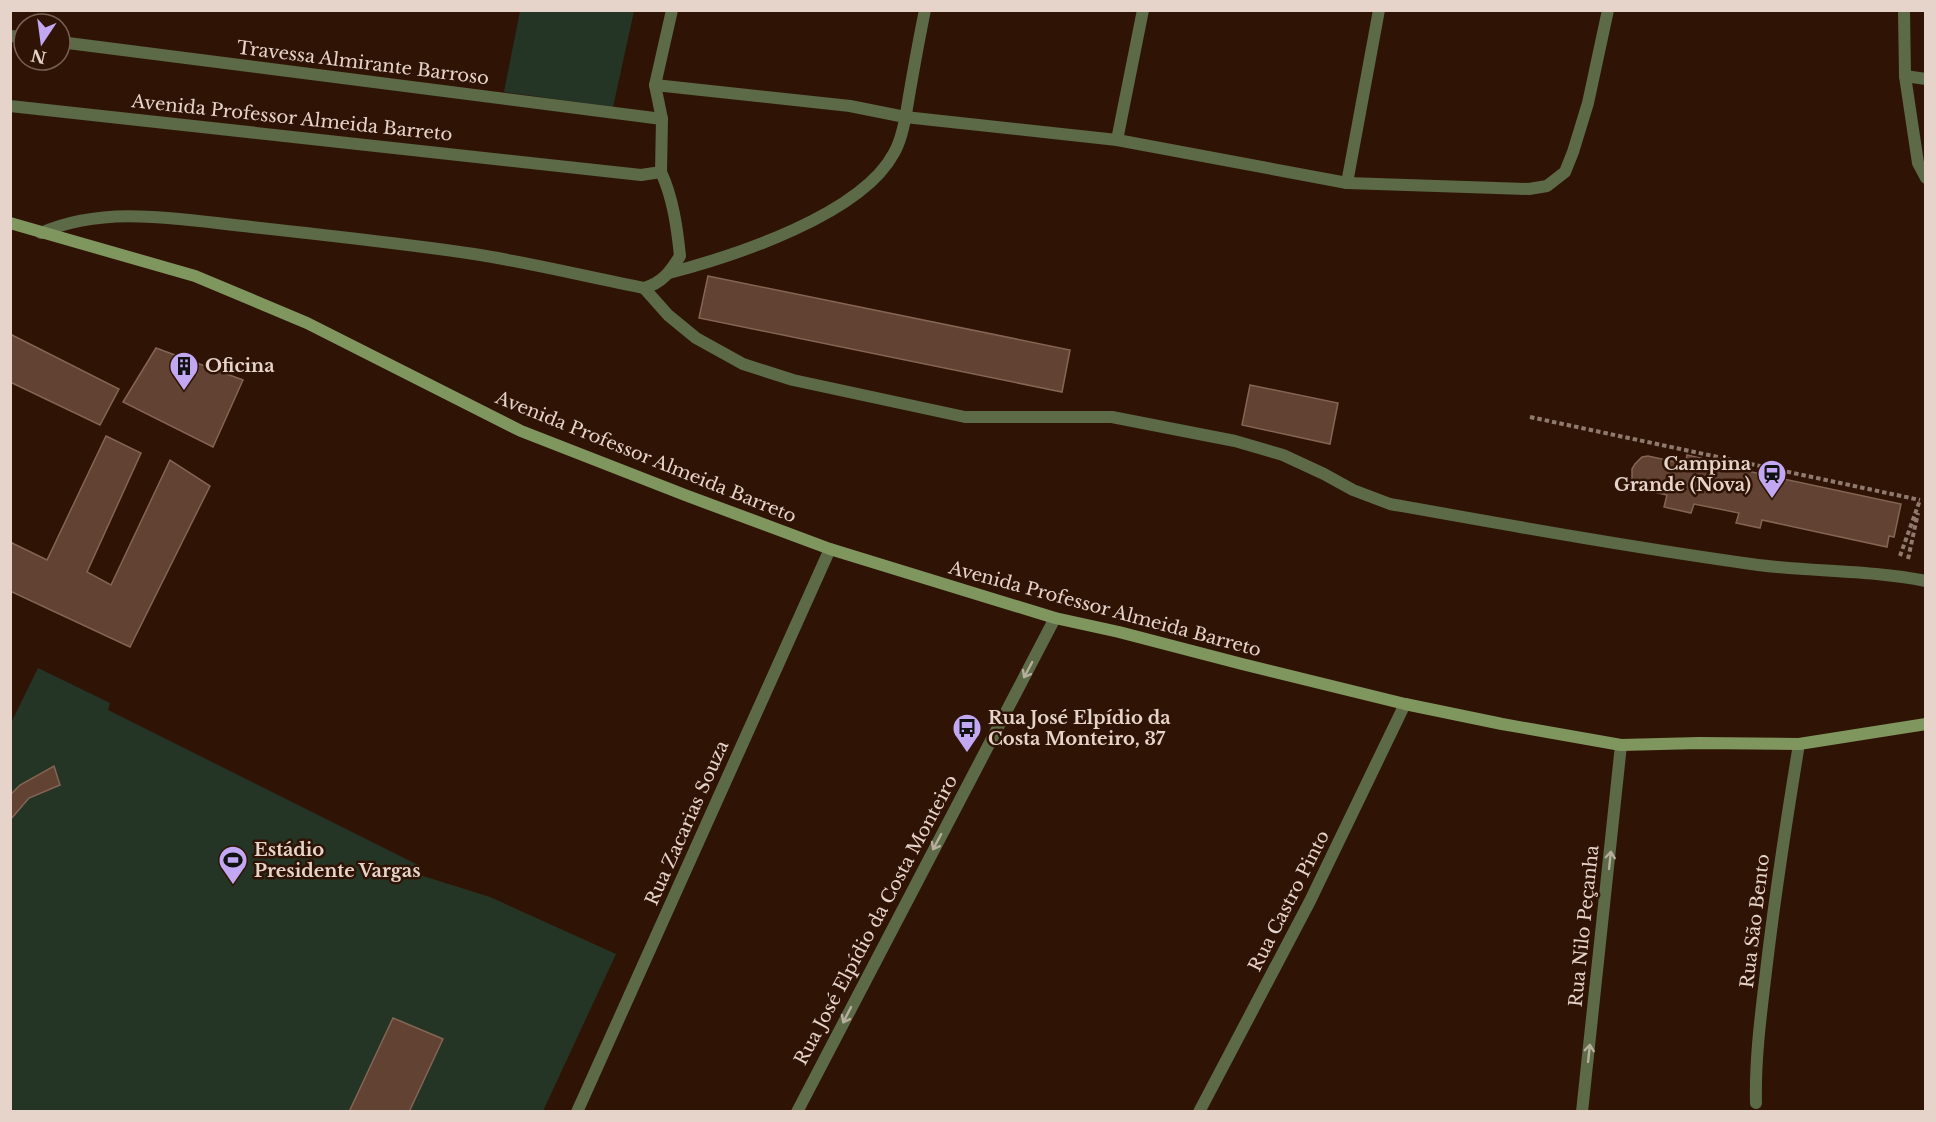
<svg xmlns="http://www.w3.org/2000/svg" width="1936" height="1122" font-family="'Libre Baskerville',serif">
<rect width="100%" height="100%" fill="#2f1406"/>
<g fill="#243526">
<polygon points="520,11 634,11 613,107 504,92"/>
<polygon points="38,668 110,703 108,710 418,865 420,875 490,897 616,954 543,1111 11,1111 10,725"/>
</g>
<g fill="#614233" stroke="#856454" stroke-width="1.5">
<polygon points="708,276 1070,350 1062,392 699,318"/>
<polygon points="10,334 119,389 100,425 10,382"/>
<polygon points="156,348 243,380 213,447 123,402"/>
<polygon points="1250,385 1338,403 1330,444 1242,425"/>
<polygon points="106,436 141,453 87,572 111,585 170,460 210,486 130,647 10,591 10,542 47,560"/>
<polygon points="1687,455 1748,469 1747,471 1901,504 1894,537 1889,536 1887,547 1762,520 1760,528 1736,523 1739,513 1694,504 1691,513 1664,507 1667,495 1641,489 1632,482 1632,469 1635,464 1642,457 1648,456 1685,464"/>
<polygon points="54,766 60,785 29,798 10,820 10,795 20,785"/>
<polygon points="393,1018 443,1039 409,1112 349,1112"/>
</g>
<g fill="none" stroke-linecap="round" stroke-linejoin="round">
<g stroke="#907a6e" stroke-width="4" stroke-dasharray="4.5 3" stroke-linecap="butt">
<polyline points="1530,417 1920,500"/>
<polyline points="1900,556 1920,500"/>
<polyline points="1908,559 1918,513"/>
</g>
<path stroke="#5c6a48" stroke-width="12" d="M644,288l24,27 28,23 47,26 50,16 172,37h147l123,24 48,14 41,19 29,16 37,14c123,22 245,44 368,61 56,7 112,5 168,16"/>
<g stroke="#5c6a48" stroke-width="12">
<polyline points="672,10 655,85 850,106 905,117 1117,140 1347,183 1529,189 1547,186 1565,172 1573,152 1588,103 1608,10"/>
<polyline points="1904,10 1905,76 1918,163 1926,178"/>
<polyline points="10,36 24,37"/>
<polyline points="60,42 662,119"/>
<polyline points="1905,76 1926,79"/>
<polyline points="10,106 641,175 661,172 662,119 655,85"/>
<polyline points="1117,140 1143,10"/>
<polyline points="1347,183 1379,10"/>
<path d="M41,233c65,-29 142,-13 211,-6 74,8 148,16 222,27 57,9 114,23 170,34 18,-5 26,-16 36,-32 -3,-29 -7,-58 -19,-84"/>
<path d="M669,273c65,-17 192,-58 225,-120 9,-16 12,-39 15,-57 5,-29 10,-57 16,-86"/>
<path d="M1756,1103c-1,-41 4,-82 9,-123 9,-79 21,-157 34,-236"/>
<polyline points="577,1112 830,549"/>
<polyline points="797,1112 1055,618"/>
<polyline points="1199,1112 1310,901 1405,704"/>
<polyline points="1582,1112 1621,745"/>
</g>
<polyline stroke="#80965f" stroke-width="12" points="10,223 195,276 307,323 521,431 685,495 830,549 1055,618 1119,632 1242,664 1405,704 1502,724 1621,745 1699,743 1799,744 1926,724"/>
</g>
<defs><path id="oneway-shaft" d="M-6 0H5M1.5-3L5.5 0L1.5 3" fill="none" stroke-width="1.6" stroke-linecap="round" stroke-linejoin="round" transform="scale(1.5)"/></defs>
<g stroke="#b6ae9c">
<use href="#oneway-shaft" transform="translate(1028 670) rotate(118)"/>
<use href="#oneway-shaft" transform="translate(937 842) rotate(118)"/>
<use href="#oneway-shaft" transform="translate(1610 860) rotate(-84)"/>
<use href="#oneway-shaft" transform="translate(847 1015) rotate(117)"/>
<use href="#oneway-shaft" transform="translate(1589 1053) rotate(-84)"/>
</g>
<defs>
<g id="building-pin" transform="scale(1.5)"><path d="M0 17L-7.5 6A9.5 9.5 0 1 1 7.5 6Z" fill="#c2a8f2" stroke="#2f1406"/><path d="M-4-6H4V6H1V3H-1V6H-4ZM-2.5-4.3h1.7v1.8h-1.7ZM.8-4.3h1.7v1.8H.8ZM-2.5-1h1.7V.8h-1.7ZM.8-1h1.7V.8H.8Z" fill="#111"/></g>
<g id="station-pin" transform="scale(1.5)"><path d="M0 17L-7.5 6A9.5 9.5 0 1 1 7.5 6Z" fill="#c2a8f2" stroke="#2f1406"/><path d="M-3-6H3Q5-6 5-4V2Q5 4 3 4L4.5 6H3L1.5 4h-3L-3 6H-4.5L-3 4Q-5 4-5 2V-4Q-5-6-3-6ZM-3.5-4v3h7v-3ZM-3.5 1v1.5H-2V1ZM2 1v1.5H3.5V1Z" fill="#111"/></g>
<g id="bus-pin" transform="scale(1.5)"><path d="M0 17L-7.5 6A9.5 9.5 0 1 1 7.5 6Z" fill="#c2a8f2" stroke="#2f1406"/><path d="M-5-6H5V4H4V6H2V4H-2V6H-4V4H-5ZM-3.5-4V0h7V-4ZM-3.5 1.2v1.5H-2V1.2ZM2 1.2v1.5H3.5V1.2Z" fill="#111"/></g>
<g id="stadium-pin" transform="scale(1.5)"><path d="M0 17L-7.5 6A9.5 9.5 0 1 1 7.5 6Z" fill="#c2a8f2" stroke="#2f1406"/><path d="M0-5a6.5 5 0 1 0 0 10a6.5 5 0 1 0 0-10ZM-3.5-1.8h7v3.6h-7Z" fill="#111"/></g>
</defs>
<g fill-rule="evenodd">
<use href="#building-pin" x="184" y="366"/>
<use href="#station-pin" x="1772" y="474"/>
<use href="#bus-pin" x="967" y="728"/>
<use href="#stadium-pin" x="233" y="860"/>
</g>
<g text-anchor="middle" stroke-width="5" stroke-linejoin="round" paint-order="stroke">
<g font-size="18" fill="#e6d3ca" stroke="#2f1406">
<text transform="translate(363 63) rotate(7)" y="6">Travessa Almirante Barroso</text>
<text transform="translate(292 118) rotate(6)" y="6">Avenida Professor Almeida Barreto</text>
<text transform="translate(646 457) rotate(22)" y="6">Avenida Professor Almeida Barreto</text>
<text transform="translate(1105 609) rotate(15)" y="6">Avenida Professor Almeida Barreto</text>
<text transform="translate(687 823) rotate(-66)" y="6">Rua Zacarias Souza</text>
<text transform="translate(1289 901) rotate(-63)" y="6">Rua Castro Pinto</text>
<text transform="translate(876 920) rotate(-62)" y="6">Rua José Elpídio da Costa Monteiro</text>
<text transform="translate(1755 921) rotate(-83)" y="6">Rua São Bento</text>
<text transform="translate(1584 926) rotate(-84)" y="6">Rua Nilo Peçanha</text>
</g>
<g font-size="18" font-weight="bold" fill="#e6d3ca" stroke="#2f1406" text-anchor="start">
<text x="205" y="372">Oficina</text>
<text x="1751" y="470" text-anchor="end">Campina<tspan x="1751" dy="21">Grande (Nova)</tspan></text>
<text x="988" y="724">Rua José Elpídio da<tspan x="988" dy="21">Costa Monteiro, 37</tspan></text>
<text x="254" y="856">Estádio<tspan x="254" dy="21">Presidente Vargas</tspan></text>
</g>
</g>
<rect width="1936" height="1122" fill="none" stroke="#e6d3ca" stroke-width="24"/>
<g transform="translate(42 42) rotate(193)"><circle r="28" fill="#2f1406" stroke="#786054" stroke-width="1.5"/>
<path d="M0-4.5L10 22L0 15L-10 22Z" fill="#c2a8f2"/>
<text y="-9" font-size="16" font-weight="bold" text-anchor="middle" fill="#e6d3ca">N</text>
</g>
</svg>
